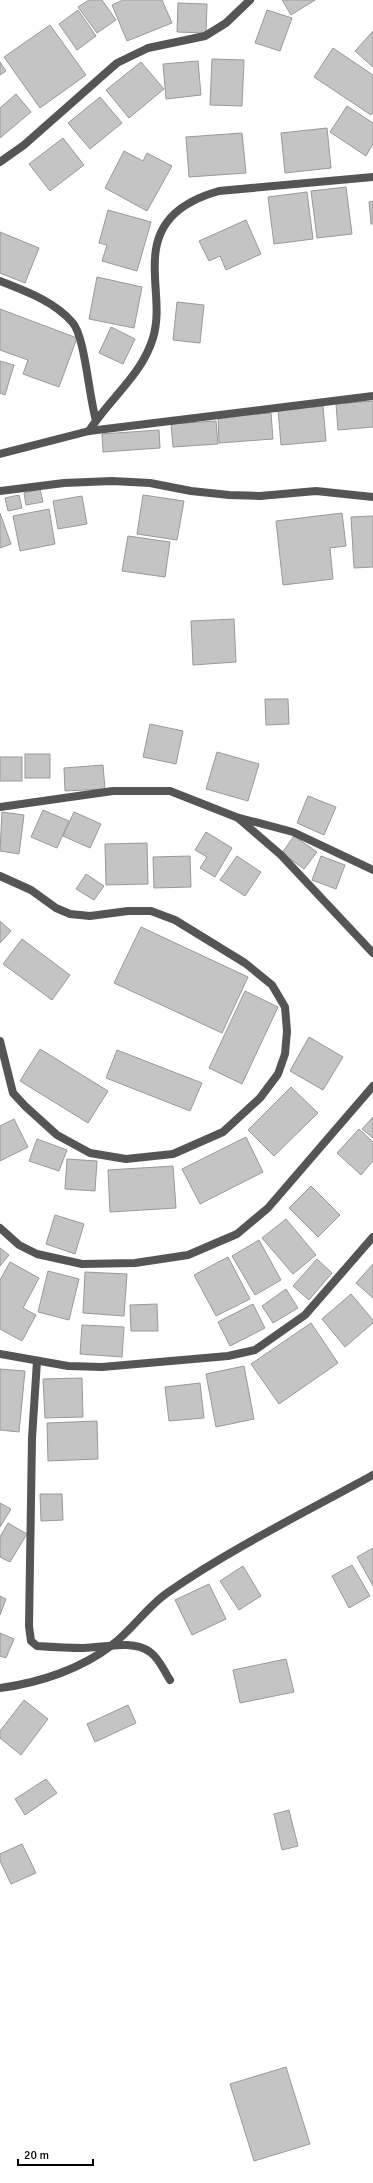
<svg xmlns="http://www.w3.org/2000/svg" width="373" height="2183" font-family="Signika,sans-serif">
<rect width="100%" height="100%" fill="#fff"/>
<g fill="#c4c4c4" stroke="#999">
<polygon points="89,0 102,0 116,20 97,33 78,7"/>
<polygon points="123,0 162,0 172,23 127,41 112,5"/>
<polygon points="282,0 315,0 291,15"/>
<polygon points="178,3 207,4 206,33 177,32"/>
<polygon points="78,10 96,36 77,50 59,24"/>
<polygon points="267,10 292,18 280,51 255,43"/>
<polygon points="50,25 86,75 40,108 4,57"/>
<polygon points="373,31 373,67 355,51"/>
<polygon points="333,48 373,75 373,112 371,115 314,77"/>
<polygon points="212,59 244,60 242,106 210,105"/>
<polygon points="198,61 201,95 166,99 163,64"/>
<polygon points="0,62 6,71 0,75"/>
<polygon points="141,62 164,89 129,118 106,90"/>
<polygon points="16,94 31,112 0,138 0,108"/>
<polygon points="100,97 122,123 90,149 68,123"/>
<polygon points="347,106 373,123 373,144 366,156 330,132"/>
<polygon points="327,128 331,168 285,173 281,133"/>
<polygon points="242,133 246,173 189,177 186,137"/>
<polygon points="63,138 84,165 50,191 29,164"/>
<polygon points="124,151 143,161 147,153 172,166 147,211 105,188"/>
<polygon points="346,187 352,234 317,238 311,191"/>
<polygon points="307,192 313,239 274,244 268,197"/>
<polygon points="373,201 373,224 371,224 369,202"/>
<polygon points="108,210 151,222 137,271 102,261 107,245 99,243"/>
<polygon points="246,220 261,254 226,270 220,256 209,261 199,241"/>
<polygon points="0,232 39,248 25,283 0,273"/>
<polygon points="97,277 142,287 134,328 89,319"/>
<polygon points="177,302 204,305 200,343 173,340"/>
<polygon points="0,309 77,338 59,387 23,374 28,360 0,350"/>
<polygon points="111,327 135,339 123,364 99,353"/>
<polygon points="0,361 14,365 5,395 0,393"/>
<polygon points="373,401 373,427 338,430 336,404"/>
<polygon points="323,406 326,441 281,445 278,410"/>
<polygon points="271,413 273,439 219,443 218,417"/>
<polygon points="216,421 218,444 173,447 171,424"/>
<polygon points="159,430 160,448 103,452 102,434"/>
<polygon points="40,489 43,502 26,505 24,493"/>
<polygon points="19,495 22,508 8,511 5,498"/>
<polygon points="143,495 184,501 177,540 137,534"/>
<polygon points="82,496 87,524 58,529 53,501"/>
<polygon points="49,509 55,544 20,551 13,516"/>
<polygon points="0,513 11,544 0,548"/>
<polygon points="342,513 346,546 330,548 333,579 283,585 276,521"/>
<polygon points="373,516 373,567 354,568 351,517"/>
<polygon points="128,536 170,542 165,577 122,571"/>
<polygon points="234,619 236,662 193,665 191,621"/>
<polygon points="265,699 288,699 289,724 266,725"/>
<polygon points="150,724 183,731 176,764 143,757"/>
<polygon points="217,752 259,764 248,801 206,789"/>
<rect x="25" y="754" width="25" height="24"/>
<rect x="0" y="757" width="22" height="24"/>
<polygon points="103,765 105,789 65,791 64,768"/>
<polygon points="308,796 336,807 324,835 297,823"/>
<polygon points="43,810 69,821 57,848 31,837"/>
<polygon points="2,812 24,815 19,854 0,851"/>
<polygon points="74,812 101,824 90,848 63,836"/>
<polygon points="206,832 232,848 215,877 200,868 207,857 195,850"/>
<polygon points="294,836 317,852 304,869 282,853"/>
<polygon points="147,843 148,884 106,885 105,844"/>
<polygon points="190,856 191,887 154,888 153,857"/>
<polygon points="237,856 261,872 245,896 220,880"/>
<polygon points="321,856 345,865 336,889 312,880"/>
<polygon points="86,874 104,886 94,900 76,889"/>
<polygon points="0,921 11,931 0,943"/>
<polygon points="141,927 248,977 222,1033 114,983"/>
<polygon points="22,939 70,975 52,1000 3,964"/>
<polygon points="245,991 278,1007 242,1084 209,1068"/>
<polygon points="309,1037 343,1057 323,1090 290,1071"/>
<polygon points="40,1049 108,1091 88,1123 20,1081"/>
<polygon points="117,1050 202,1083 190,1111 106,1078"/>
<polygon points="291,1087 318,1113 274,1156 248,1130"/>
<polygon points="373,1117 373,1138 362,1129"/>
<polygon points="14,1119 28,1147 0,1161 0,1126"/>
<polygon points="359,1129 373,1142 373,1161 361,1175 337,1153"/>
<polygon points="246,1137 263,1172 200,1204 182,1169"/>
<polygon points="37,1139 67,1150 59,1171 29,1161"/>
<polygon points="67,1159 97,1161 95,1191 65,1189"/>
<polygon points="173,1166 176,1208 110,1212 108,1170"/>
<polygon points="311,1186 340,1215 318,1237 289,1208"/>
<polygon points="55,1215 84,1224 75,1254 46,1244"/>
<polygon points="286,1219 316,1255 293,1274 262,1238"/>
<polygon points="259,1240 281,1280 255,1295 232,1256"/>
<polygon points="0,1248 9,1255 0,1266"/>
<polygon points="228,1257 250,1299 216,1316 194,1275"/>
<polygon points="317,1259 332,1273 309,1300 293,1286"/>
<polygon points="10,1262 39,1278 23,1308 36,1315 22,1341 0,1329 0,1280"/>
<polygon points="373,1264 373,1298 356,1283"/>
<polygon points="48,1271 79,1279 69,1320 38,1312"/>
<polygon points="85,1272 127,1274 124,1316 83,1313"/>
<polygon points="286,1289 298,1308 273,1323 262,1306"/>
<polygon points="351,1294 373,1320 373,1323 345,1347 322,1319"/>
<polygon points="157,1304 158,1331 131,1331 130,1305"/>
<polygon points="253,1304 265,1328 230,1346 218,1322"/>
<polygon points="311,1323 338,1363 279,1404 251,1364"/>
<polygon points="82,1325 124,1327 122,1357 80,1354"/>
<polygon points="244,1366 254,1419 216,1427 206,1374"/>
<polygon points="0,1369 25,1371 19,1432 0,1430"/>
<polygon points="82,1378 83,1417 45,1418 43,1379"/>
<polygon points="200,1383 204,1418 169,1421 165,1387"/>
<polygon points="97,1421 98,1459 48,1461 47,1423"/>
<polygon points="40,1494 62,1494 63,1520 41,1521"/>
<polygon points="0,1503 11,1509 0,1527"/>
<polygon points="8,1523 27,1534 10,1562 0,1557 0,1537"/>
<polygon points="373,1548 373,1586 357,1557"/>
<polygon points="352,1565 370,1596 349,1608 332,1576"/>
<polygon points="243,1566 261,1596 239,1610 220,1581"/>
<polygon points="209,1584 226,1619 192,1635 175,1600"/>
<polygon points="0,1596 6,1599 0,1615"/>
<polygon points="0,1633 14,1639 6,1658 0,1656"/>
<polygon points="286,1659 294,1692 240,1703 233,1670"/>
<polygon points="24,1700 48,1719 21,1755 0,1738 0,1731"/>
<polygon points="128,1705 136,1723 95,1742 87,1724"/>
<polygon points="46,1779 57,1793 25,1815 15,1799"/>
<polygon points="289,1810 298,1846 282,1850 274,1814"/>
<polygon points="22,1844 36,1873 11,1884 0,1861 0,1854"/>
<polygon points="286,2067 310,2144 254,2161 230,2084"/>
</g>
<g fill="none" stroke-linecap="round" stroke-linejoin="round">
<g stroke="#555" stroke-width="8">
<polyline points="0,162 24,145 117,63 148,48 205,36 226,23 250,0"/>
<path d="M0,281c25,10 54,20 72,41 13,13 17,76 24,98"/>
<path d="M89,431c20,-32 53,-56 64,-93 8,-27 0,-53 2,-80 2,-39 29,-57 64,-67l154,-14"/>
<polyline points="0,454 89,431 373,396"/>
<polyline points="0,491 64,483 112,481 150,483 191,491 229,495 260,496 316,491 373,497"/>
<polyline points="0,807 113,791 170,791 236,817 293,832 373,870"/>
<polyline points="238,818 281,855 373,953"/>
<polyline points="0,876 31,890 56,908 70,914 90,916 128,911 151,911 175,920 245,963 272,985 285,1007 287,1031 285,1054 278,1074 260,1098 223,1132 173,1154 126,1159 90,1153 57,1135 25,1106 13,1093 0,1041"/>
<polyline points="0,1228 19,1245 37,1254 82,1264 135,1263 188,1255 237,1234 268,1208 373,1086"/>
<polyline points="0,1354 68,1366 102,1367 228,1356 255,1350 305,1315 373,1237"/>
<path d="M37,1361l-5,77 -3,188 2,15 6,5c15,1 31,2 46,2 20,0 49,-9 67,4 9,6 14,19 20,28"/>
<path d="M0,1688c39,-5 81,-19 112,-43 20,-15 35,-38 55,-52 63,-44 139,-81 206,-118"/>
</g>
</g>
<path d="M18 2159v6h75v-6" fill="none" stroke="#000000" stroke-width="2"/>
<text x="24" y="2159" font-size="12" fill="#000000" stroke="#ffffff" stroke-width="3" paint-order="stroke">20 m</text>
</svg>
